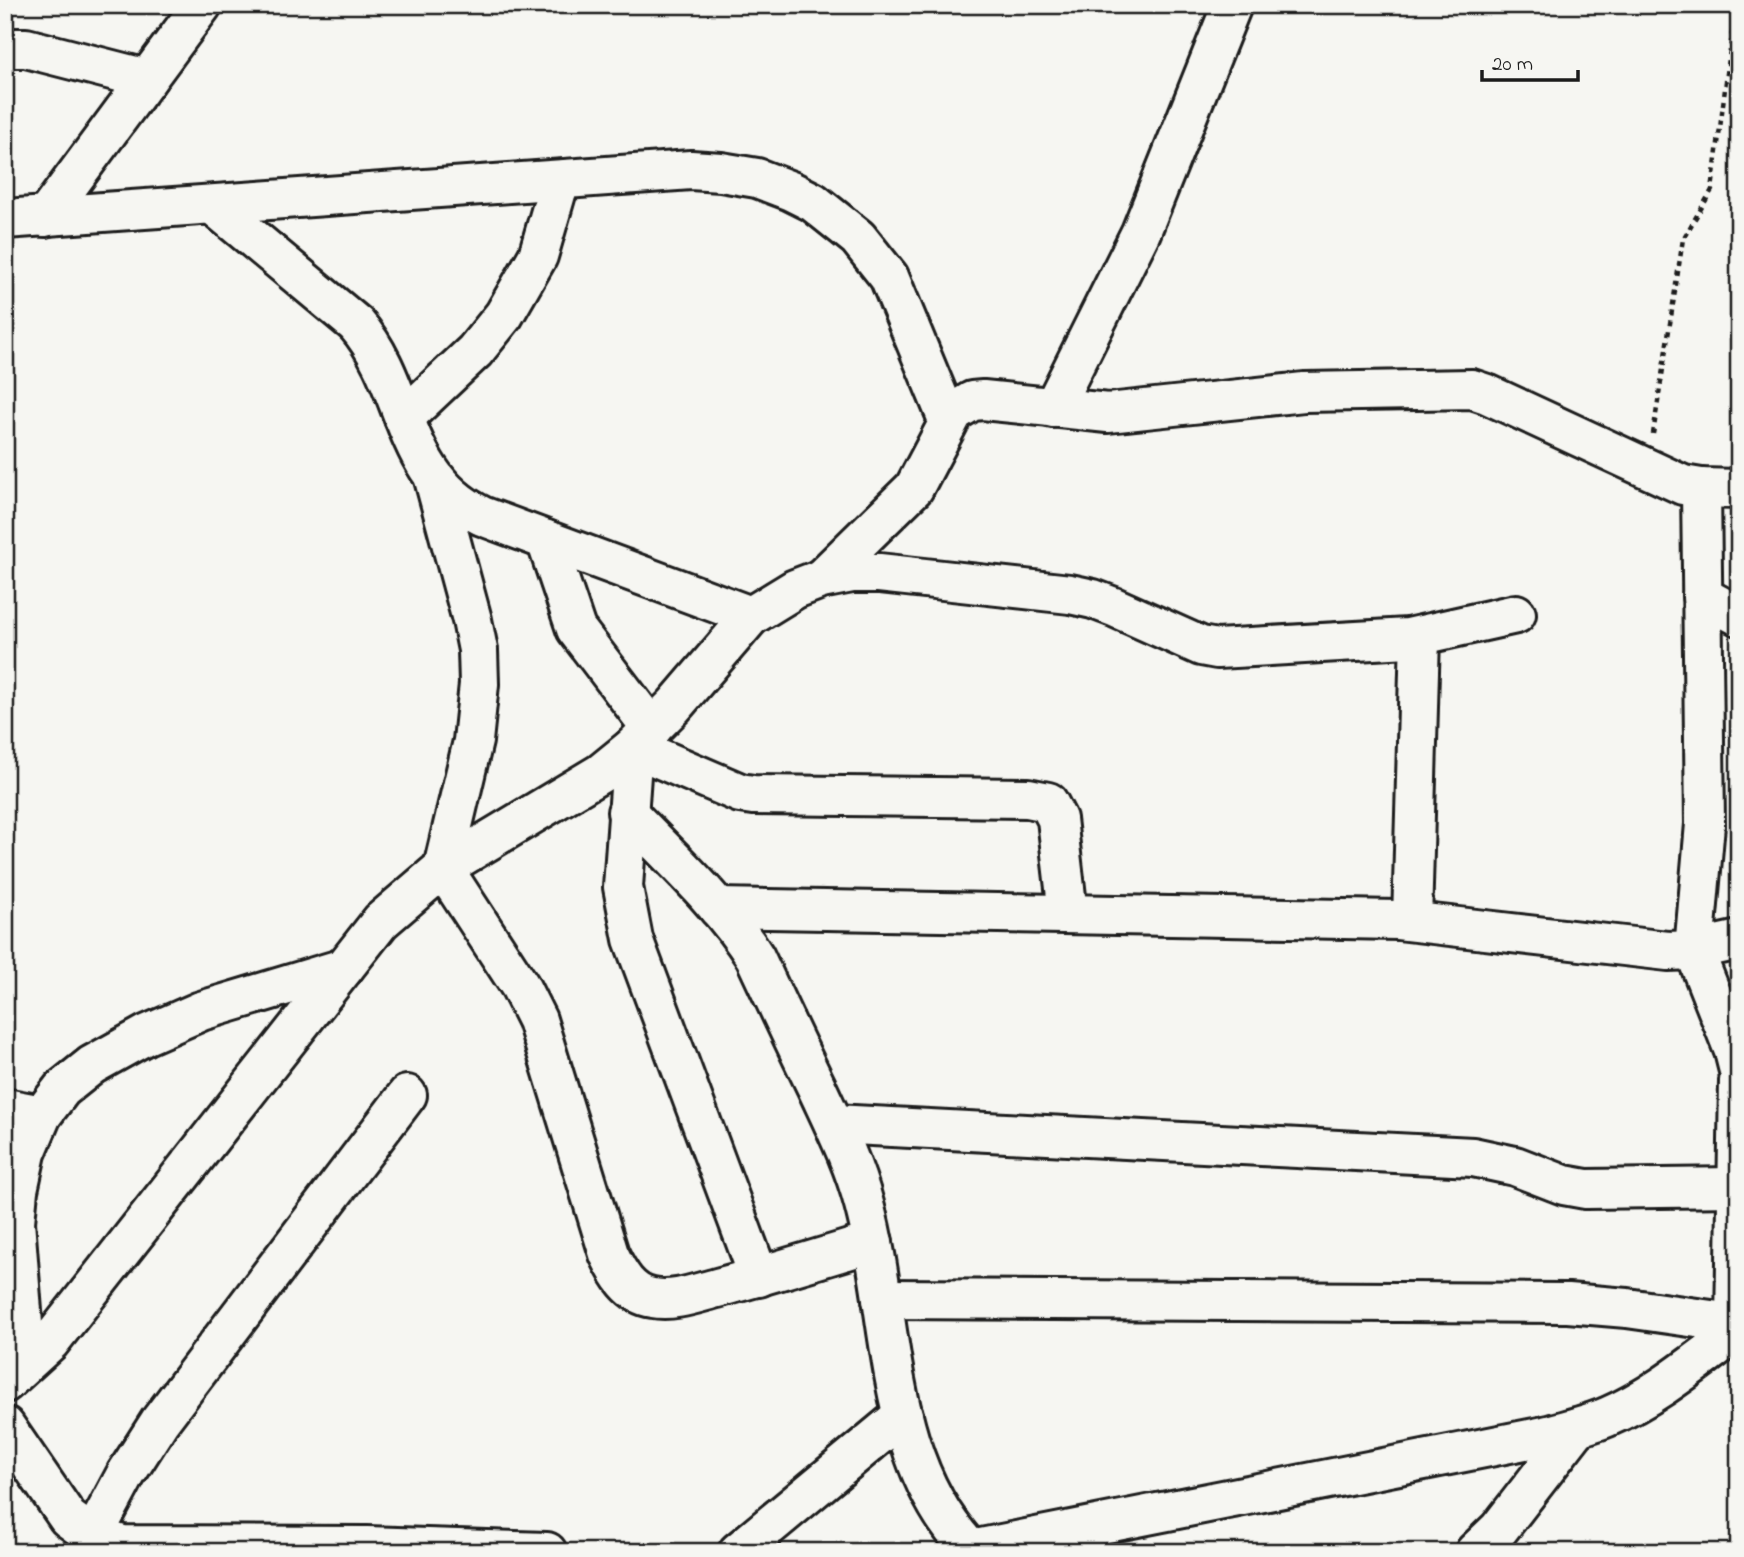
<svg xmlns="http://www.w3.org/2000/svg" width="1744" height="1557" font-family="'Indie Flower',sans-serif">
<rect width="100%" height="100%" fill="#f6f6f2"/>
<filter id="ink" filterUnits="userSpaceOnUse"><feTurbulence type="fractalNoise" baseFrequency=".0143" numOctaves="2"/><feDisplacementMap in="SourceGraphic" scale="14" xChannelSelector="R" yChannelSelector="G"/><feConvolveMatrix kernelMatrix="1 2 1 2 8 2 1 2 1" color-interpolation-filters="sRGB"/></filter>
<g filter="url(#ink)">
<g fill="none" stroke-linecap="round" stroke-linejoin="round">
<g stroke="#1c1c1c" stroke-width="44">
<g id="minor">
<polyline points="5,48 26,48 147,79"/>
<path d="M213,205l143,119c54,62 43,152 126,192l269,100"/>
<polyline points="45,217 202,5"/>
<polyline points="5,219 691,170 721,172 757,178 791,191 813,202 858,238 889,277 948,420"/>
<polyline points="1053,408 1141,232 1232,5"/>
<polyline points="404,418 475,351 504,315 538,256 560,180"/>
<path d="M434,479l38,141 6,30 1,34 -6,57 -30,127 77,118 17,34 72,234c9,19 21,41 44,44 21,4 44,-5 64,-10 52,-14 104,-30 156,-46"/>
<polyline points="1701,488 1705,824 1694,950 1734,1051 1739,1071"/>
<polyline points="546,540 576,629 652,729"/>
<polyline points="821,579 914,488 954,412 972,401 983,400 1108,413 1304,392 1472,389 1487,394 1683,485 1701,488 1739,489"/>
<polyline points="1702,596 1739,616"/>
<path d="M627,812c44,46 94,91 128,145 20,43 40,86 61,129 18,39 37,76 48,118 31,115 19,257 109,348"/>
<polyline points="718,908 1398,920 1668,951 1694,950 1739,940"/>
<polyline points="1412,921 1420,636"/>
<polyline points="5,1108 42,1115"/>
<polyline points="834,1124 1473,1157 1515,1166 1564,1185 1586,1189 1736,1187"/>
<polyline points="759,1277 633,939 623,887 633,747 740,793 753,795 1028,798 1048,802 1057,819 1068,914"/>
<polyline points="882,1299 1568,1303 1627,1308 1739,1324"/>
<polyline points="1735,1323 1739,1081"/>
<polyline points="26,1362 15,1222 18,1190 26,1153 42,1115 62,1089 92,1065 146,1035 201,1011 344,968"/>
<polyline points="5,1383 50,1342 381,921 443,868 601,773 633,747 674,706 751,616 795,589 821,579 852,573 879,573 1070,594 1093,599 1114,607 1201,646 1217,649 1408,638 1516,614"/>
<polyline points="5,1426 68,1518 93,1536 122,1545 367,1546 547,1552"/>
<polyline points="93,1536 126,1474 160,1421 407,1095"/>
<path d="M971,1550l574,-114c21,-6 42,-11 62,-19 49,-21 90,-56 132,-87"/>
<polyline points="738,1552 903,1415"/>
<polyline points="1475,1552 1499,1529 1578,1427"/>
</g>
</g>
<polyline stroke="#1c1c1c" stroke-width="4.5" stroke-dasharray="5 5" stroke-linecap="butt" points="1653,434 1683,239 1712,190 1734,19"/>
<use href="#minor" stroke="#f6f6f2" stroke-width="38"/>
</g>
</g>
<rect width="1744" height="1557" fill="none" stroke="#f6f6f2" stroke-width="28"/>
<rect x="14" y="14" width="1716" height="1529" fill="none" stroke="#1c1c1c" stroke-width="2.5" filter="url(#ink)"/>
<path d="M1482 70v10h96v-10" fill="none" stroke="#1c1c1c" stroke-width="3.5"/>
<text x="1492" y="70" font-size="21" fill="#1c1c1c" stroke="#f6f6f2" stroke-width="5" paint-order="stroke">20 m</text>
</svg>
